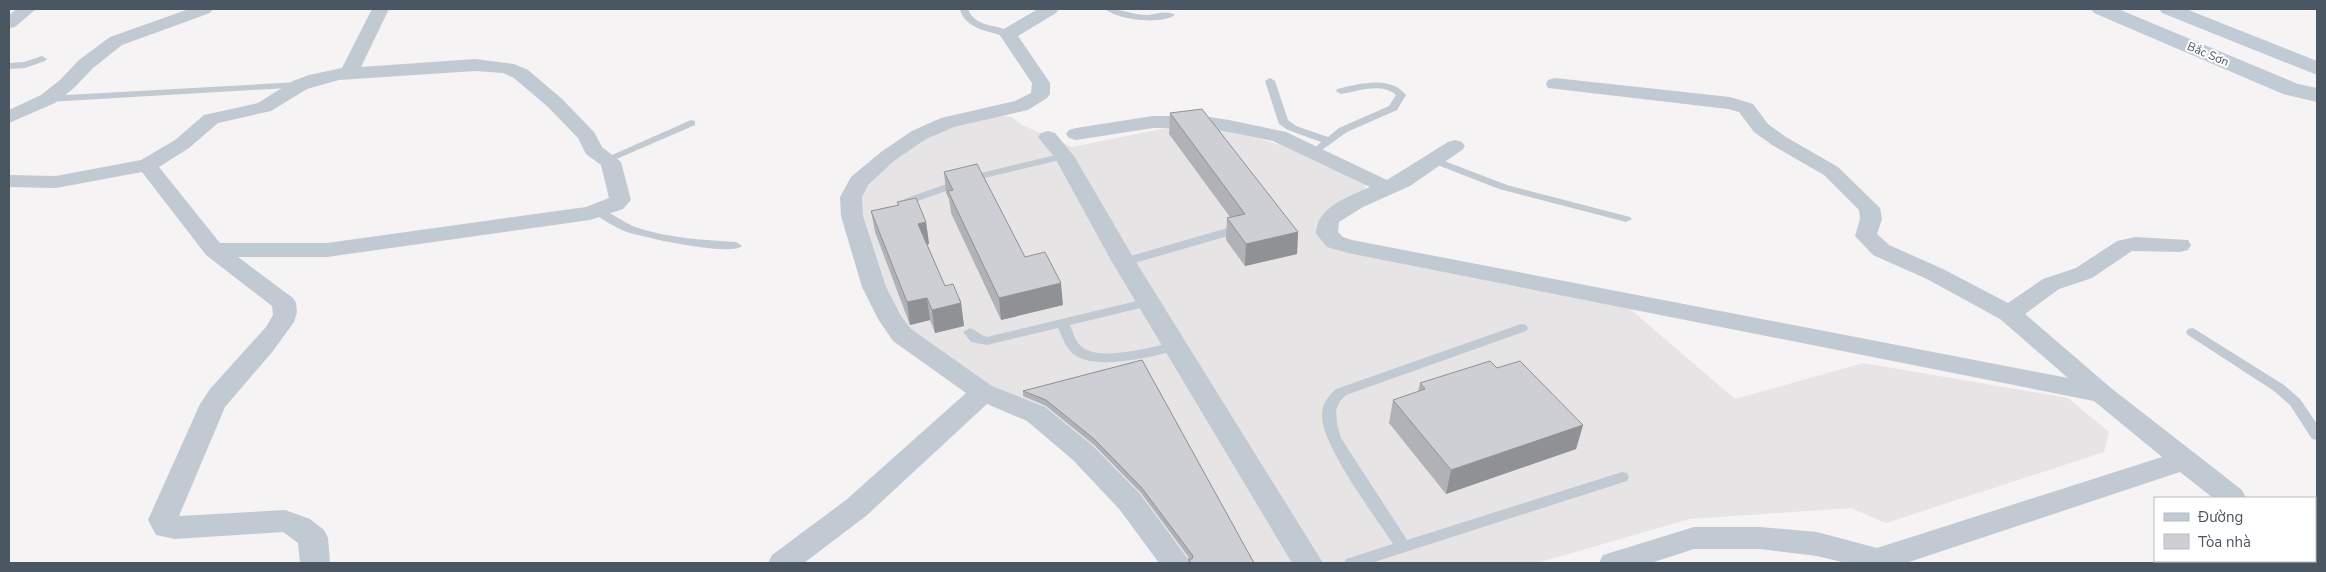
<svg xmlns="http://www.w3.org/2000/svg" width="2326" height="572" font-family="'Nunito Sans',sans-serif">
<rect width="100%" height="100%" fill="#f5f3f3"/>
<polygon fill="#e6e4e5" points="1000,116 1012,117 1022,125 1072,147 1171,127 1200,126 1240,133 1294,149 1363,182 1367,191 1324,214 1316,226 1319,237 1629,308 1735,399 1863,363 2068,398 2109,432 2104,452 1886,523 1851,508 1690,519 1537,563 1187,563 1134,497 985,384 904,331 890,312 855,197 888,162 947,125"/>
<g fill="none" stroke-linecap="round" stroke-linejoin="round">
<g fill="#c1cad2" fill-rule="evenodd">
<path d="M960,9h8c7,20 32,14 45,25l-5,3c-17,-5 -44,-8 -48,-28z"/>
<path d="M1105,9c15,-1 28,6 43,6 8,-1 20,-5 27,0 -14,10 -57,5 -70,-6z"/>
<polygon points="42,56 47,59 45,61 25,68 9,69 9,63 24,62"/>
<path d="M1270,78l5,3 13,39 8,6 32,11 11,-9 50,-22 7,-11c-14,-13 -38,-4 -55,-1l-5,-3 1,-2c22,-5 53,-14 69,6l-9,15 -50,22 -32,23 -5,-3 11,-10 -33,-12 -9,-6 -14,-43z"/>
<polygon points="300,82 305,85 304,87 48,102 43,99 48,96"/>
<polygon points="691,120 695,121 695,125 612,161 608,162 603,159"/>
<polygon points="1064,153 1068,154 1069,156 1068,158 980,179 912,203 904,203 902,201 904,199 972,175"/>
<polygon points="1434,157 1507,185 1630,217 1632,219 1626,222 1499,189 1430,162 1429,160"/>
<path d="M597,208c13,3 25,14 38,19 33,11 67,13 101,15l6,4c-10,11 -102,-9 -118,-15 -11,-5 -21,-11 -31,-18l-2,-2z"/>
<polygon points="1231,227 1235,228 1237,231 1235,234 1124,266 1118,262 1120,259"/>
<path d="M1149,298l4,1 2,3 -2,3 -83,20c3,7 5,16 11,21 17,17 73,0 95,-4l5,1 2,3 -2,3c-26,7 -89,24 -110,3 -6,-6 -9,-16 -13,-24l-71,17 -16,-3 -8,-10 7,-4c7,2 9,7 17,9z"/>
<path d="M1521,324l5,1 2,3 -2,3 -180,64 -6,6 -4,9 1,14 4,14 66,102 215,-68 5,1 2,4 -2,4 -256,82h-27l2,-4 47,-15c-18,-28 -72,-99 -71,-129 0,-11 6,-19 14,-26z"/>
<polygon points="2193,328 2284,385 2300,399 2317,424 2317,440 2312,439 2290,405 2274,391 2188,335 2186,332 2188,329"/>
</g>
<g fill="#c1cad2" fill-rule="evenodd">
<polygon points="17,9 36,9 15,27 9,28 9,15"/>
<polygon points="189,9 213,9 210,13 122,45 93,68 74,88 55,103 9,123 9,110 41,95 60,80 79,60 110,37"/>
<path d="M372,9h17l-28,58 114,-8 39,5 14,6 34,29 32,33 8,15 19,15 10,38 -8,9 -33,11 -263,37h-89l55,41 3,5 1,9 -3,10 -21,29 -48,56 -46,109 106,-6 25,9 14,11 4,8 2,25h-30l-2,-20 -15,-11 -108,7 -19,-4 -8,-15 52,-116 10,-15 56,-62 7,-12 -1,-9 -66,-51 -64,-83 -86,16 -47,-1v-12l47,1 85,-16 34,-20 29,-25 54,-12 35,-22 16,-6 33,-7zM475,71l28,2 11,5 34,29 30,31 8,16 15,11 8,33 -23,9 -259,36h-107l-61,-76 30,-19 29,-25 53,-12 36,-22 32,-9z"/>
<polygon points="1038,9 1059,9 1056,13 1018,36 1050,83 1050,94 1047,98 1028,110 954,127 926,139 895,160 868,185 862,197 863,216 886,287 901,316 911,329 992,386 1045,407 1093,446 1140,494 1191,563 1159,563 1120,510 1073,460 1027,421 987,404 866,516 804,563 768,563 772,555 846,500 966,393 893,341 878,319 862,287 841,216 840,197 851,177 881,152 912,131 941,118 1015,101 1031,93 1032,83 999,34 1002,30"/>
<path d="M1555,78l175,19 23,7 15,20 18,13 52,30 42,41 2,11 -5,15 12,11 54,24 65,34 35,-24 33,-11 41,-27 18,-4 53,3 3,5 -3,5 -8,2 -48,-1 -40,27 -33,11 -34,25 86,74 131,102 4,8h-33l-33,-26 -274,91h-60l-29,-7 -57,-7h-66l-43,14h-52l4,-8 91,-28h66l57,5 60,16 285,-91 -68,-56 -746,-148 -21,-6 -11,-13c0,-27 32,-37 54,-47l-97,-46 -44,-9 -26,-4h-50l-77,12 -7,-2 -3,-4 3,-4 7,-2 77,-12h50l26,4 57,12 101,48 61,-38 7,-2 7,2 3,4 -3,4 -52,36 -47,21 -24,15 -1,10 5,5 9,3 716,138 -68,-59 -73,-40 -54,-24 -18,-19 5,-17 -1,-9 -35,-35 -52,-30 -18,-13 -15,-20 -11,-3 -180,-21 -2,-4 2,-4z"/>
<polygon points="1048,131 1055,133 1074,156 1136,262 1323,563 1292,563 1112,262 1055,158 1038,137 1041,133"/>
<rect x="2315" y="524" width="2" height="23"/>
<polygon points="2233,561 2268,561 2267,563 2232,563"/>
</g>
<g fill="#c1cbd6" fill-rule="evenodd">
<polygon points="2091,9 2118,9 2298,84 2317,88 2317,102 2283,94 2094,13"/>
<polygon points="2159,9 2186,9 2317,61 2317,75 2162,13"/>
</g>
</g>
<g fill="#b0b2b7">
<polygon points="1170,113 1298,232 1297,254 1245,266 1226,240 1227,218 1230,217 1169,134"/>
<polygon points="944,172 1063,305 1001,320 951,213 949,199 946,193"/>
<polygon points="897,202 926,222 929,244 927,244 945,286 961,303 964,326 935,333 930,320 910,325 875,232 871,211 898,205"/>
<polygon points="1142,360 1254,563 1188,563 1188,559 1190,559 1141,493 1094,445 1046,406 1023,396 1023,391"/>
<polygon points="1420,383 1583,425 1576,449 1446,494 1389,423 1393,400 1418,392"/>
</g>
<g fill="#909195">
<polygon points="926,222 929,244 921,246 918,224"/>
<polygon points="1298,232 1297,254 1245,266 1246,244"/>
<polygon points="1061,283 1063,305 1001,320 999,298"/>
<polygon points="927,298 930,320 910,325 907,302"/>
<polygon points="961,303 964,326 935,333 932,310"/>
<polygon points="1583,425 1576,449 1446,494 1451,470"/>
</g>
<g fill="#cdcfd5" stroke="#909195">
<polygon points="1202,109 1298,232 1246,244 1227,218 1245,214 1170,113"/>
<polygon points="977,164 1025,257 1045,252 1061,283 999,298 948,191 953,190 944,172"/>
<polygon points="916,198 926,222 918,224 945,286 953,284 961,303 932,310 927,298 907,302 871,211 899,205 897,202"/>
<polygon points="1142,360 1254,563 1192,563 1188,559 1192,559 1193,556 1141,487 1094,439 1046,400 1023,391"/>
<polygon points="1490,361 1497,368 1520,361 1583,425 1451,470 1393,400 1425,389 1420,383"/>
</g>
<g text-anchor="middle" stroke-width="4" stroke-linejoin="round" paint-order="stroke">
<g font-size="12" fill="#4a5661" stroke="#fff">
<text transform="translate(2208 54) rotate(23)" y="4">Bắc Sơn</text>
</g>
</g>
<rect width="2326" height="572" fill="none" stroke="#4a5661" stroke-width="20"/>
<rect x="2154" y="497" width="162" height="65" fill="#ffffff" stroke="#b7bbc0"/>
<rect x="2164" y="513" width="25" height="8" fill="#c1cbd6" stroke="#b7bbc0"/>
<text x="2198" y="522" font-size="15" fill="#4a5661">Đường</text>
<rect x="2164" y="534" width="25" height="15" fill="#cdcfd5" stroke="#b7bbc0"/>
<text x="2198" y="547" font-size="15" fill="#4a5661">Tòa nhà</text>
</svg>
